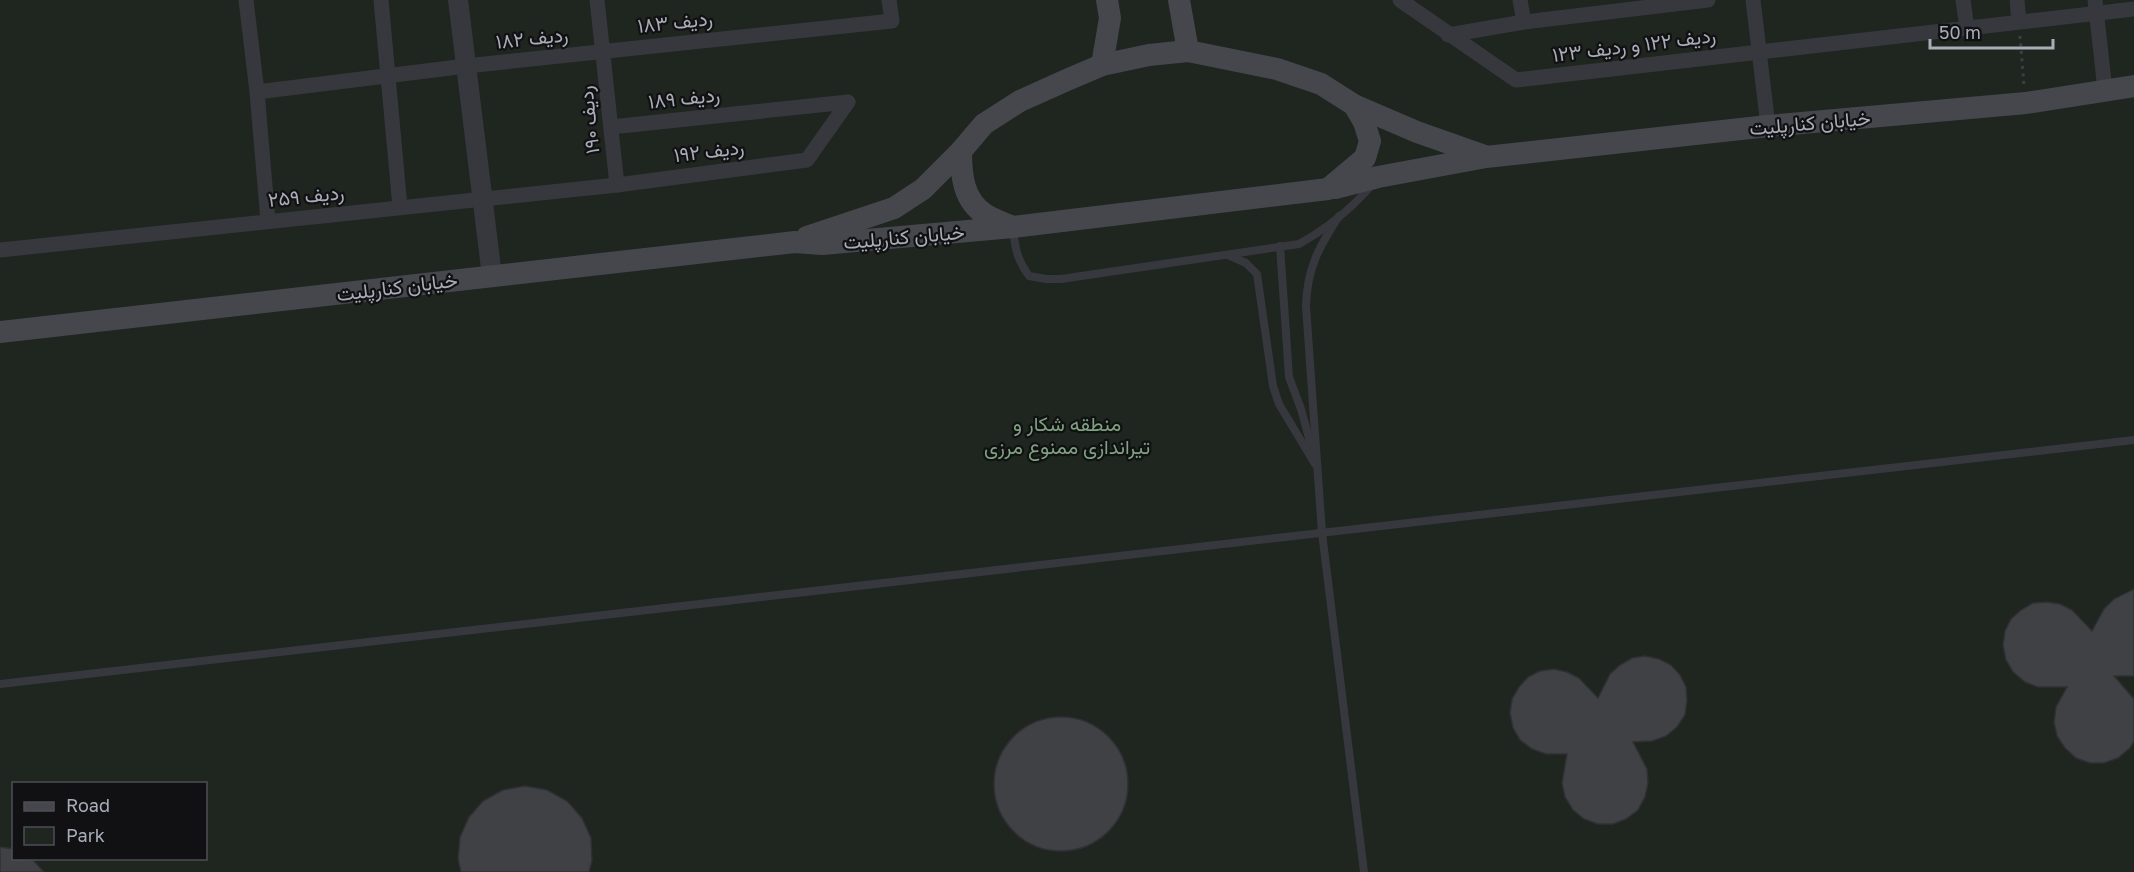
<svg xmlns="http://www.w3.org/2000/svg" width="2134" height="872" font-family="'Golos Text',Vazirmatn,sans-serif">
<rect width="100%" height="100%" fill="#161618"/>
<path fill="#1e261f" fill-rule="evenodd" d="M0,0h2134v872h-2134zM14,784h192v74h-192z"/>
<g fill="#404145" stroke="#303034" stroke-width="1.5">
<polygon points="2134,589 2134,676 2114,676 2134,699 2134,741 2130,748 2118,758 2104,763 2090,763 2076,758 2065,748 2057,736 2054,722 2056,707 2067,687 2038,687 2025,682 2013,672 2006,660 2003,645 2005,631 2011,619 2021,610 2033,603 2047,602 2060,604 2072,610 2092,631 2104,609 2114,599"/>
<polygon points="1645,656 1659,659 1671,665 1680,675 1686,687 1687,700 1685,715 1677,727 1666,736 1652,741 1633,742 1647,769 1648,783 1645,797 1638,810 1626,819 1613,824 1598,824 1584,819 1573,810 1565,797 1562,783 1567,754 1546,754 1532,749 1520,740 1513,728 1510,713 1512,699 1519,687 1528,677 1540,671 1554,669 1567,672 1579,678 1598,698 1610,674 1620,665 1632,658"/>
<circle cx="1061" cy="784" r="67"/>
<polygon points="525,786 547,790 567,801 582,818 591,838 592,861 589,872 461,872 458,859 460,837 469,817 483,801 503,790"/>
<polygon points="0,847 14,849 14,858 33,860 44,872 0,872"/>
</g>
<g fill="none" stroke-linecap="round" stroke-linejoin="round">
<polyline stroke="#3d3f44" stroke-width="3" stroke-dasharray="3 4.5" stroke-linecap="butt" points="2020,36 2024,86"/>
<g stroke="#37383d" stroke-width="8">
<path d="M1339,216c-20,31 -32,52 -33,90l16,227 42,339"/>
<path d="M1013,228c2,21 4,31 16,48l17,3h15l238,-35c27,-15 52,-35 72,-58"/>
<polyline points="1280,246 1289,377 1301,409 1312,449"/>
<polyline points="1228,255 1246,263 1257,274 1273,386 1279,404 1315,464"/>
<polyline points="0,684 2134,440"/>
</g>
<g stroke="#37383d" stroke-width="15">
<polyline points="246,0 257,92 268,221"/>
<polyline points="381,0 400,207"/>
<polyline points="597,0 617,185"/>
<polyline points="1400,0 1516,80 2134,9"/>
<polyline points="1520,0 1524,22"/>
<polyline points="1753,0 1768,126"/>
<polyline points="1963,0 1967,28"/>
<polyline points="2017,0 2019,22"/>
<polyline points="2095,0 2105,90"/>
<polyline points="1448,35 1524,22 1708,0"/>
<polyline points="257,92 466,66 892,21 889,0"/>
<polyline points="611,127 848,102"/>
<polyline points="0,250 617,185 807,160 848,102"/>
</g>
<polyline stroke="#37383d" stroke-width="20" points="458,0 492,276"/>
<g stroke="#45474d" stroke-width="22">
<polyline points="1179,0 1188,51"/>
<polyline points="1102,65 1110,18 1107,0"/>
<polyline points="1354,105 1417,132 1485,156"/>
<polyline points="1335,188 1378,177 1486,157 1768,126 2026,103 2134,86"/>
<polyline points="807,237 894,208 923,189 961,151"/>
<path d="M0,332l795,-90 27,2 191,-17 315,-38 37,-31 5,-17 -6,-19 -10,-17 -33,-21 -44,-15 -89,-18 -39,4 -47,10 -33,14 -49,22 -36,23 -23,27c0,24 2,50 25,64 8,5 18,8 27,12"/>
</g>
</g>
<g text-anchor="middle" stroke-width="4.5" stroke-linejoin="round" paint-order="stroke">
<g font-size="20" fill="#a8adb8" stroke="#111113">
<text transform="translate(675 22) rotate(-6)" y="7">ردیف ۱۸۳</text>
<text transform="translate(532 38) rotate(-6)" y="7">ردیف ۱۸۲</text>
<text transform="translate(1634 45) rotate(-7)" y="7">ردیف ۱۲۲ و ردیف ۱۲۳</text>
<text transform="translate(684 98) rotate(-6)" y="7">ردیف ۱۸۹</text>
<text transform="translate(589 120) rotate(-96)" y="7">ردیف ۱۹۰</text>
<text transform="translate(1810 123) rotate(-5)" y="7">خیابان کنارپلیت</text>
<text transform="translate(709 151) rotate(-7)" y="7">ردیف ۱۹۲</text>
<text transform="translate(306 196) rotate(-6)" y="7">ردیف ۲۵۹</text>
<text transform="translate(904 237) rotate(-5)" y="7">خیابان کنارپلیت</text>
<text transform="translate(397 287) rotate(-7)" y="7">خیابان کنارپلیت</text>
</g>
<g font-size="20" fill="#7fa381" stroke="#111113">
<text x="1067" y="431">منطقه شکار و<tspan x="1067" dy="23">تیراندازی ممنوع مرزی</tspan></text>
</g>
</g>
<rect x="12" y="782" width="195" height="78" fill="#111113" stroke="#4d4f55" stroke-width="1.5"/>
<rect x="24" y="802" width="30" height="9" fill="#45474d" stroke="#4d4f55" stroke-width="1.5"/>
<text x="66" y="812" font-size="18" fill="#a8adb8">Road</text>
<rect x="24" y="827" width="30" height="18" fill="#1e261f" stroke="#4d4f55" stroke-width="1.5"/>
<text x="66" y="842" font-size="18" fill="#a8adb8">Park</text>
<path d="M1930 39v9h123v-9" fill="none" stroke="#a8adb8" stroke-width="3"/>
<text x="1939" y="39" font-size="18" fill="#a8adb8" stroke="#111113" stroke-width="4.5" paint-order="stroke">50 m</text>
</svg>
